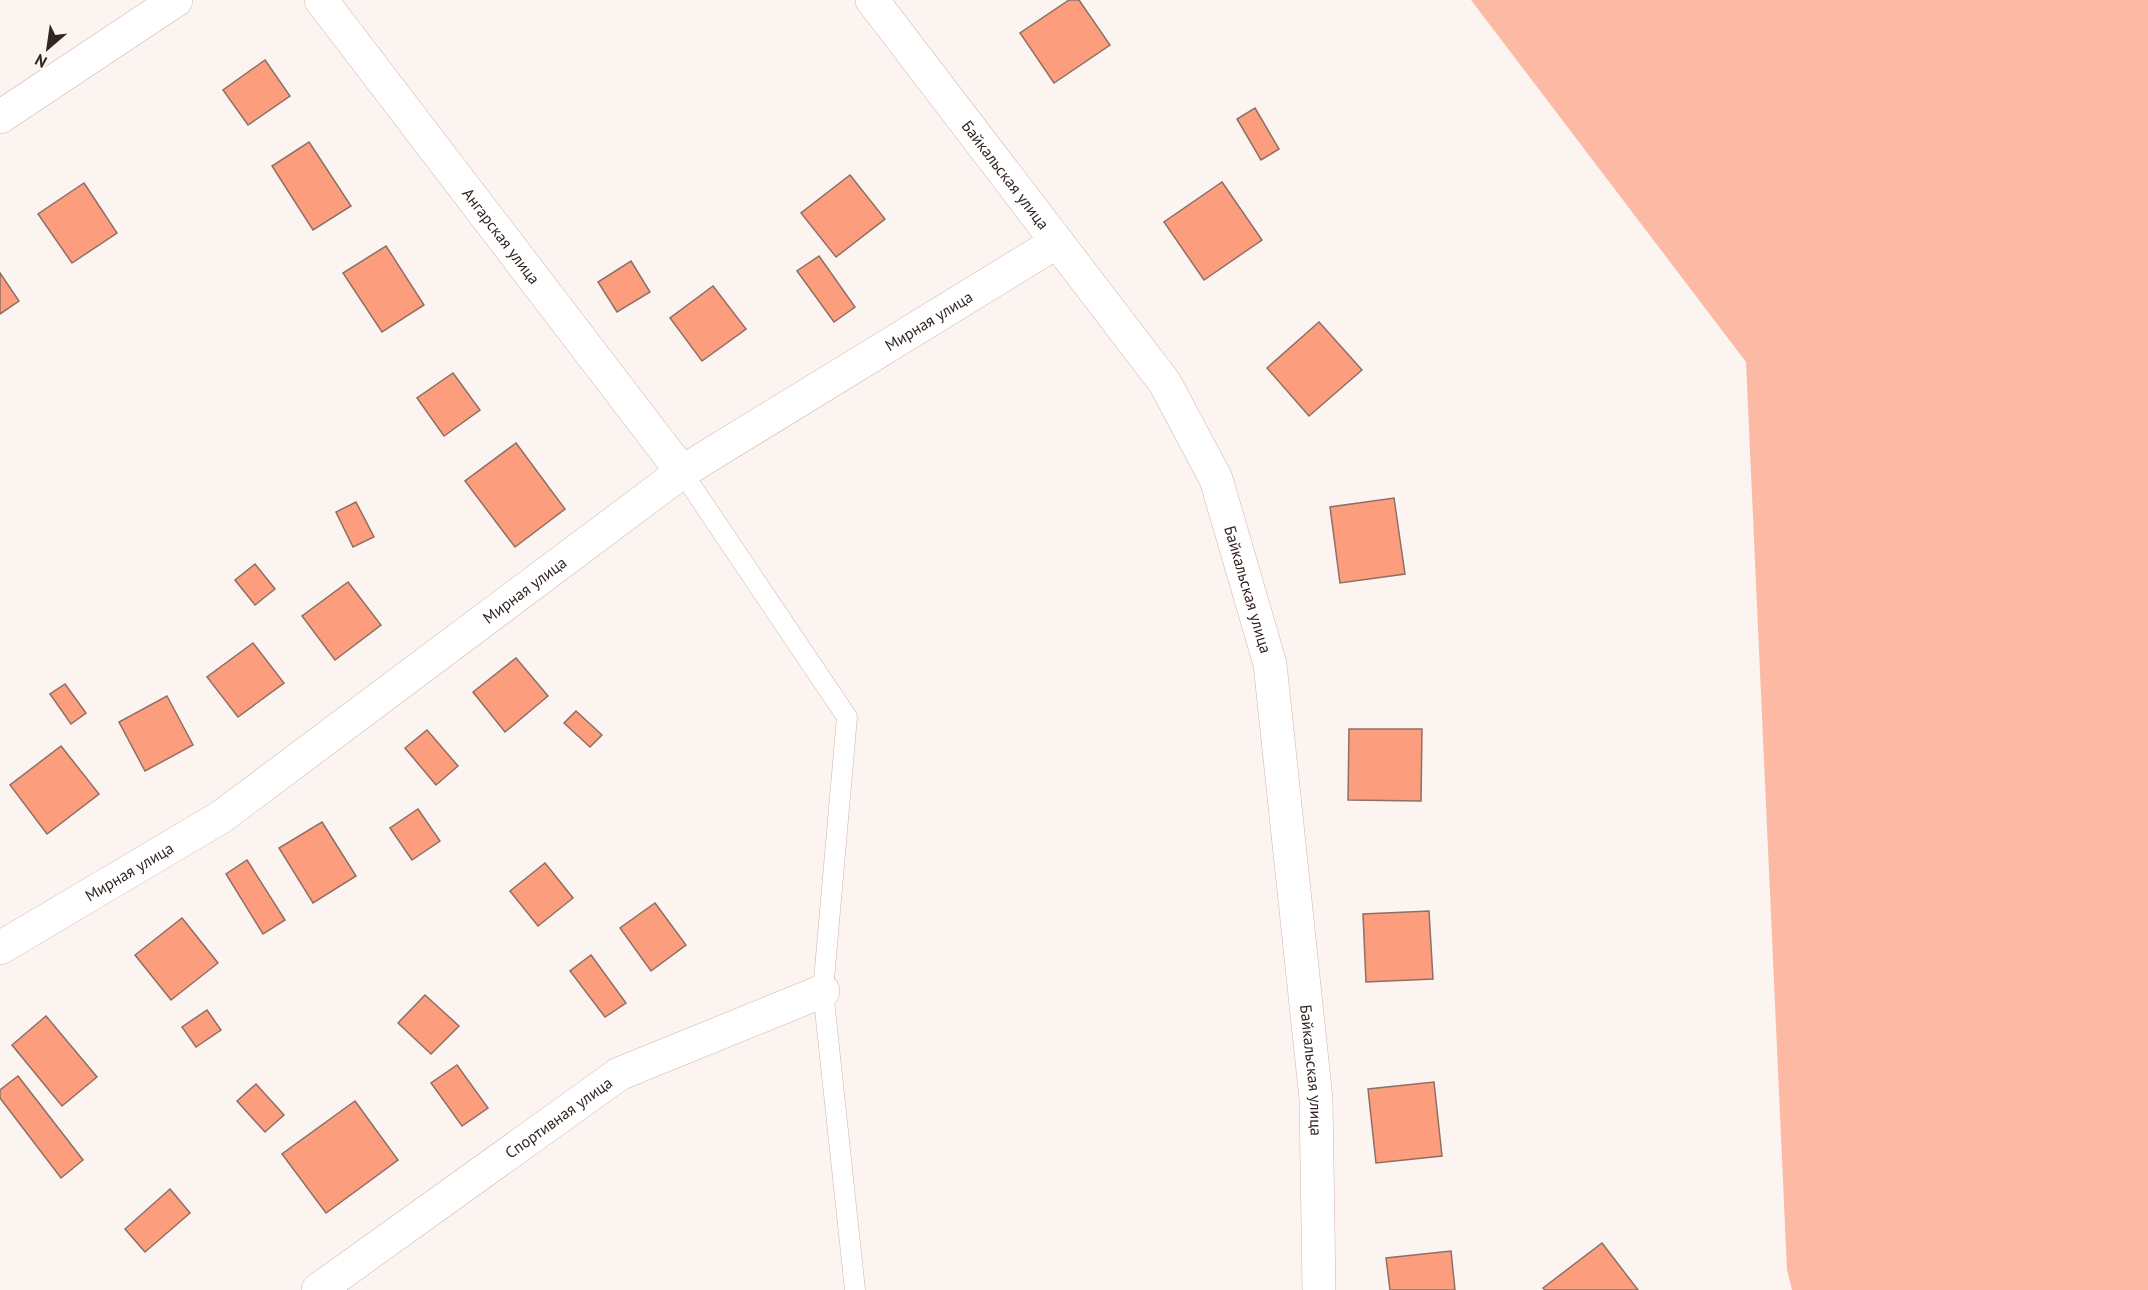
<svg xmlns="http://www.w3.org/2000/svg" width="2148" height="1290" font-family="'PT Sans',sans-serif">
<rect width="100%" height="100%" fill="#fcf4f1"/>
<polygon fill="#fcbaa4" points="1471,0 2148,0 2148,1290 1792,1290 1787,1270 1746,362"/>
<g fill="#fc9e7e" stroke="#8f6f64" stroke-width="1.5">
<polygon points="1069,0 1079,0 1110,45 1054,83 1020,33"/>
<polygon points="265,60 290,96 248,125 223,90"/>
<polygon points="1255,108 1279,149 1261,160 1237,119"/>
<polygon points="309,142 351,206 313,230 272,166"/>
<polygon points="850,175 885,219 836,257 801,213"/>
<polygon points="1222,182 1262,240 1204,280 1164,222"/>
<polygon points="84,183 117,233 72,263 38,214"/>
<polygon points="386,246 424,305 382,332 343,273"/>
<polygon points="819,256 855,307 834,322 797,271"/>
<polygon points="631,261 650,292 617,312 598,282"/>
<polygon points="0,273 19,301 0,314"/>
<polygon points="713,286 746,329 702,361 670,318"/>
<polygon points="1319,322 1362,370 1309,416 1267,368"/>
<polygon points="453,373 480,410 444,436 417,398"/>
<polygon points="516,443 565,509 515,547 465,481"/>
<polygon points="1394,498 1405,574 1340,583 1330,507"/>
<polygon points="356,502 374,537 353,547 336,512"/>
<polygon points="255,564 275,589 255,605 235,580"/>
<polygon points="348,582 381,625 335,660 302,616"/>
<polygon points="253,643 284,683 238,717 207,677"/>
<polygon points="516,658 548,696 505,732 473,692"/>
<polygon points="65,684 86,713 71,724 50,694"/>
<polygon points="167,696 193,745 145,771 119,722"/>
<polygon points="576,711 602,735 590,747 564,723"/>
<polygon points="1349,729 1422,729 1421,801 1348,800"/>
<polygon points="427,730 458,766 436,785 405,748"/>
<polygon points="61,746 99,794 47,834 10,785"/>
<polygon points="418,809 440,841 412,860 390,828"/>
<polygon points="322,822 356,876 313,903 279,848"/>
<polygon points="247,860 285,920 263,934 226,874"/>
<polygon points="545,863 573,898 538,926 510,891"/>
<polygon points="655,903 686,945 651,971 620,928"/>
<polygon points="1429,911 1433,979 1366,982 1363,914"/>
<polygon points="182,918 218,963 171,1000 135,955"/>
<polygon points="591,955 626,1003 605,1017 570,971"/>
<polygon points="425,995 459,1026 431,1054 398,1023"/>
<polygon points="207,1010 221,1030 196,1047 182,1027"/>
<polygon points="46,1016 97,1077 62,1106 12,1045"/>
<polygon points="457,1065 488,1108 462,1126 431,1083"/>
<polygon points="18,1076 83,1160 61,1178 0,1098 0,1090"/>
<polygon points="1434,1082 1442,1156 1376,1163 1368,1089"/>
<polygon points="256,1084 284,1115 265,1132 237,1101"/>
<polygon points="355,1101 398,1160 326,1213 282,1154"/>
<polygon points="170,1189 190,1213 145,1252 125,1229"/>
<polygon points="1602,1243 1638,1290 1545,1290 1543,1288"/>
<polygon points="1451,1251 1455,1290 1390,1290 1386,1258"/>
</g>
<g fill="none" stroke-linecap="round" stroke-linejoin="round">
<g stroke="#d5b2a6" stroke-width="21">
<polyline id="lane" points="682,472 847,717 823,991 855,1290"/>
</g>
<g stroke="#d5b2a6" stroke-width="34">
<g id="street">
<path id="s1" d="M321,0l361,472"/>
<path id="s2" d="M872,0l293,383 51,96 54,185 46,435 3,191"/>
<polyline points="0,117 176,0"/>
<path id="s3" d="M0,948l221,-131 461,-345 375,-230"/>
<path id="s4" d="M318,1290l301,-216 204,-83"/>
</g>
</g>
<use href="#lane" stroke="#fff" stroke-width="20"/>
<use href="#street" stroke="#fff" stroke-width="33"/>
</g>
<g text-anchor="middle" stroke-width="6" stroke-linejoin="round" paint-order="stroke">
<g font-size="16" fill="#332621" stroke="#fcf4f1">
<text dy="6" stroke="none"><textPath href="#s2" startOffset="220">Байкальская улица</textPath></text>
<text dy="6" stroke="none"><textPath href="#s1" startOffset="297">Ангарская улица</textPath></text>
<text dy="6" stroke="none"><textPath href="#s3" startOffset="1122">Мирная улица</textPath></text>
<text dy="6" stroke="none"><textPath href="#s3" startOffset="636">Мирная улица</textPath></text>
<text dy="6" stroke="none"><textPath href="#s2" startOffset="706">Байкальская улица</textPath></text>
<text dy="6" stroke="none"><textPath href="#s3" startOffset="150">Мирная улица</textPath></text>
<text dy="6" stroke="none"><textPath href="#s2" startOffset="1192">Байкальская улица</textPath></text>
<text dy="6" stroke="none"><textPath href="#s4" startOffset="296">Спортивная улица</textPath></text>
</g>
</g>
<g transform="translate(48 48) rotate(209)" stroke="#fcf4f1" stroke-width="4.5" paint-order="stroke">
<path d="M0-4.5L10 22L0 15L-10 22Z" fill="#332621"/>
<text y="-9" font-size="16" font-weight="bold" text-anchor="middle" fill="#332621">N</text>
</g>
</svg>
